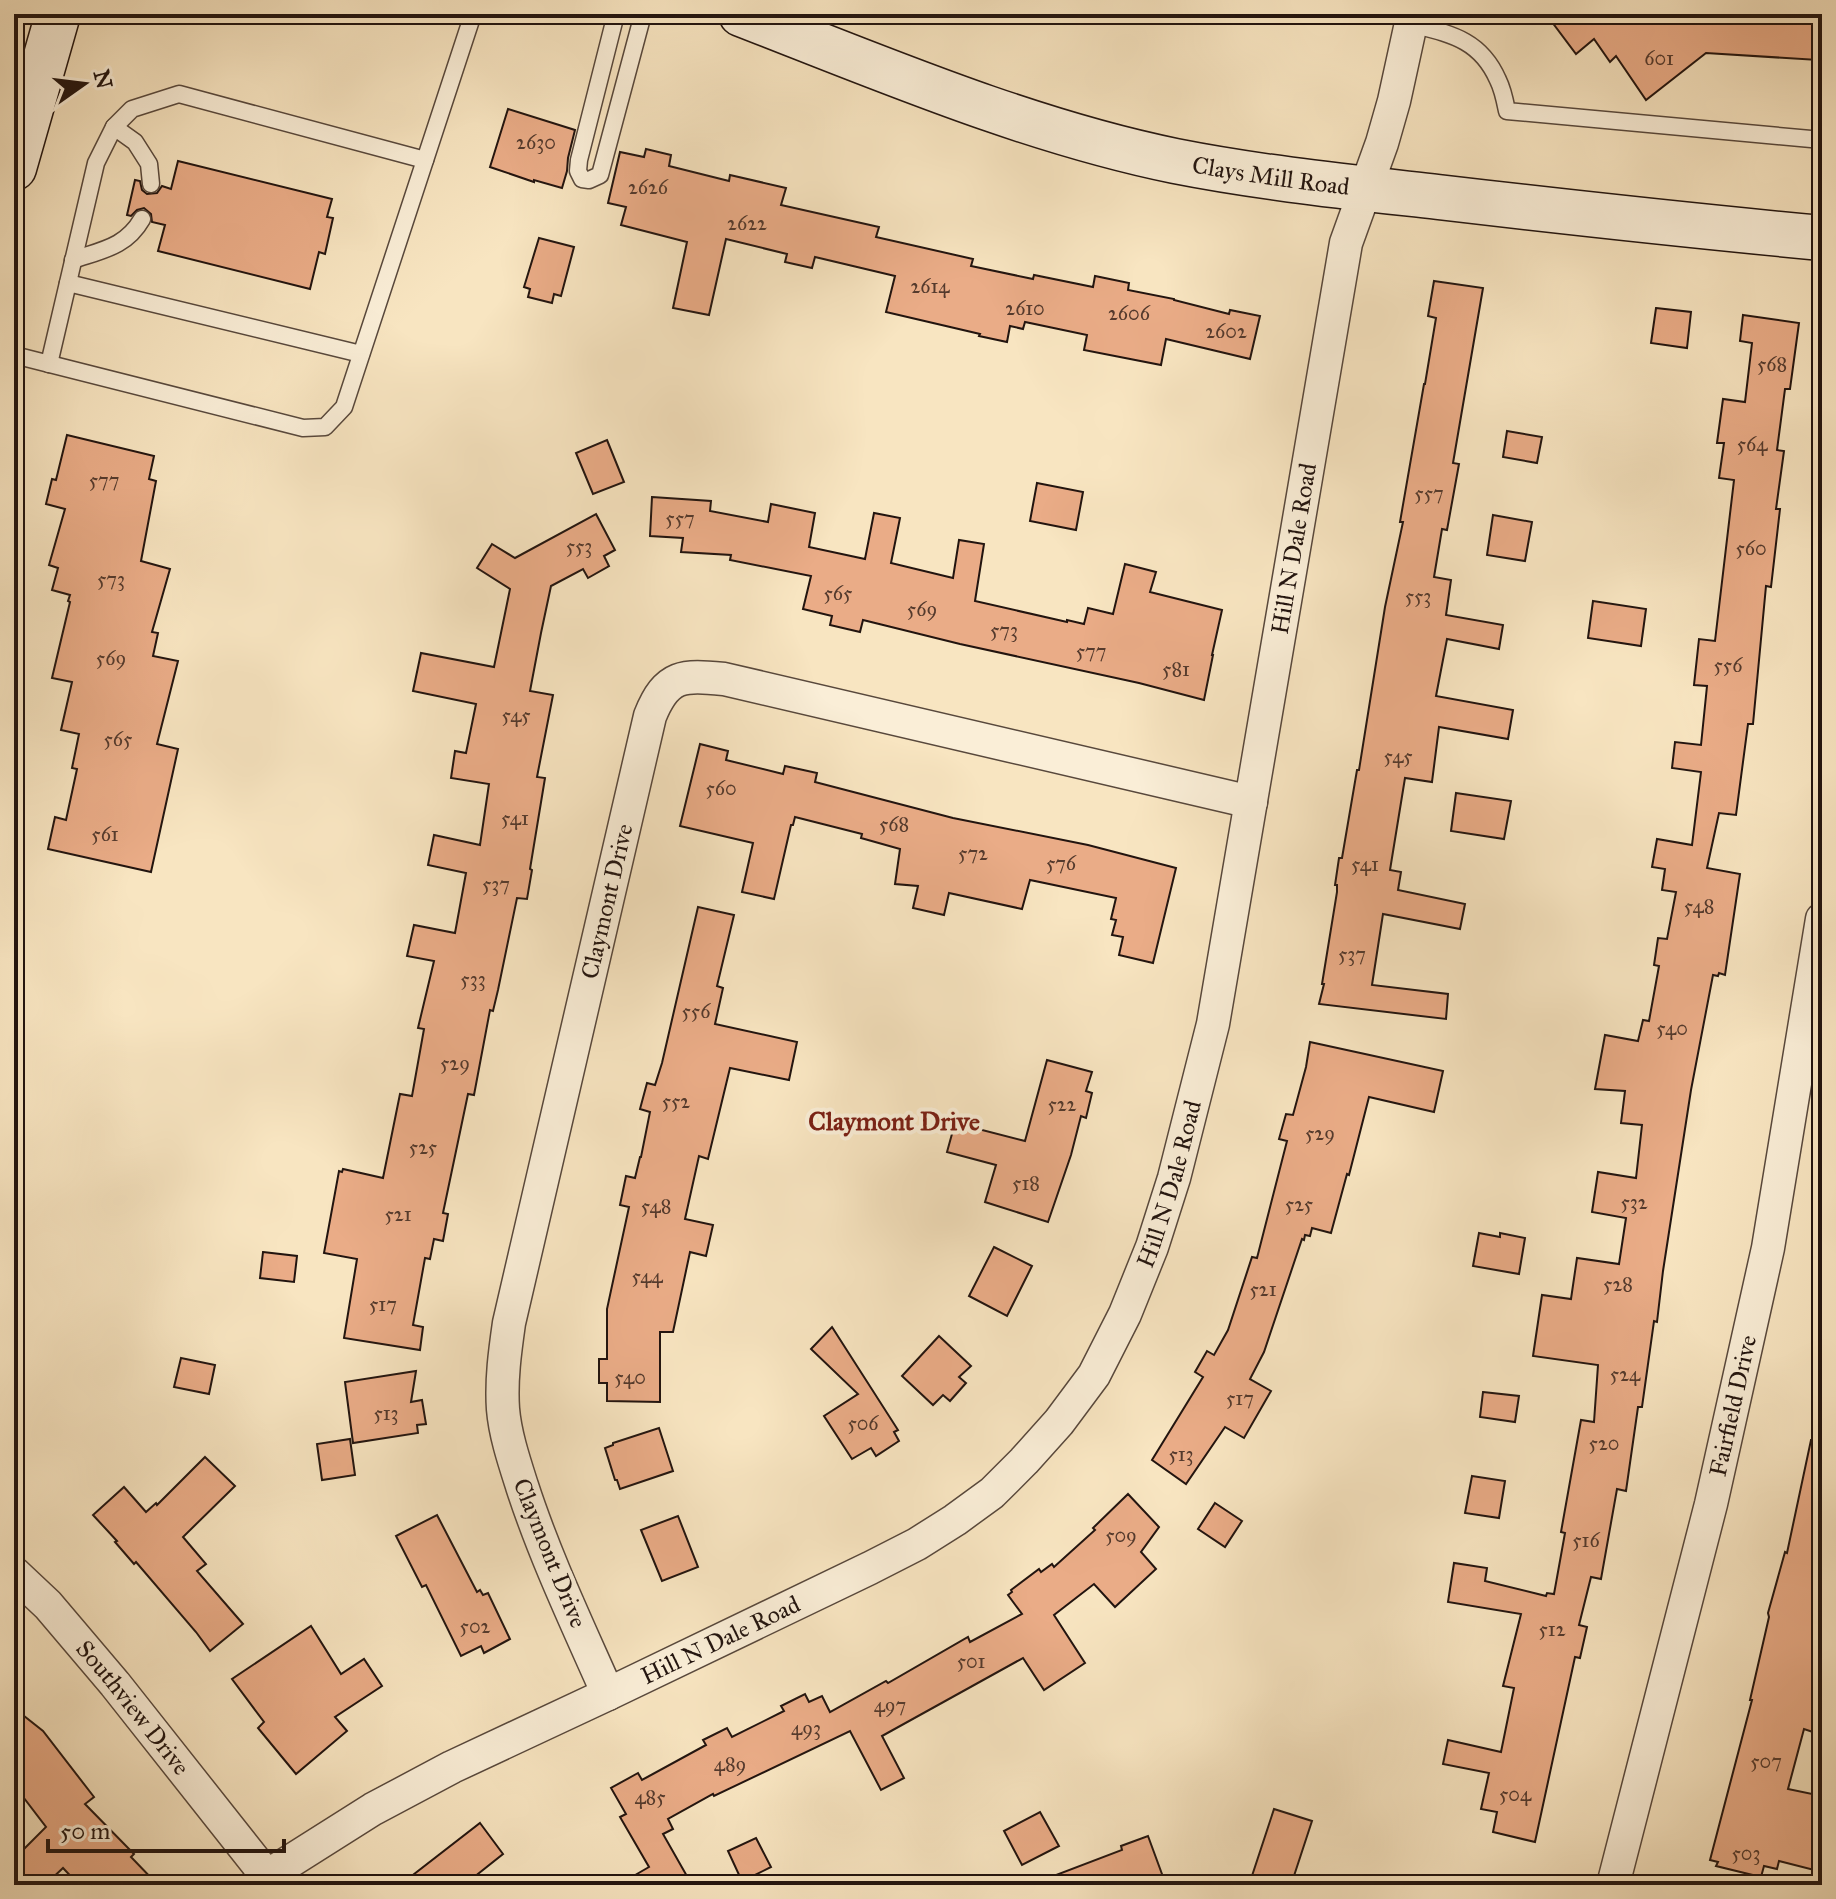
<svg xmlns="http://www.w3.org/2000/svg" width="1836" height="1899" font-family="'IM FELL Great Primer',serif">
<rect width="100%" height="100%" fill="#f8e5c1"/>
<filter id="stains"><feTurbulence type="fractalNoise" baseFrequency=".0025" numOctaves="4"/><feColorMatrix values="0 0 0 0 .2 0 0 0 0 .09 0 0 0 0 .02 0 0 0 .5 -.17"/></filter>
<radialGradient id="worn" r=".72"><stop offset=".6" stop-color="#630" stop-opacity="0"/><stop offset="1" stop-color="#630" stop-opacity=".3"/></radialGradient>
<g fill="#eaac87" stroke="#22140f" stroke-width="2">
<polygon points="1546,14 1822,14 1822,17 1818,60 1706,53 1646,100 1616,56 1610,62 1594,39 1576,54"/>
<polygon points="508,109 575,130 568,158 567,171 562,188 534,180 534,182 490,167"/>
<polygon points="646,149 671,155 669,166 729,181 730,175 786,188 781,205 879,227 876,237 973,259 971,266 1033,279 1034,275 1093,287 1095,276 1129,283 1128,290 1174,299 1174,300 1229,314 1230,310 1260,316 1250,359 1166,339 1161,365 1084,350 1087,335 1025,322 1023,329 1010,326 1007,342 979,336 980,334 886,312 895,276 815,257 812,268 785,262 787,254 726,239 709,315 673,308 687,242 621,225 626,207 608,203 620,152 644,157"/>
<polygon points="178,161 332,199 327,217 333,218 325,254 319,252 310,289 158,251 165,225 152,222 151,214 144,208 137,210 131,216 127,215 135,180 140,181 142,190 147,194 157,193 162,186 171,189"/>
<polygon points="539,238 574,247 561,296 554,294 552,303 528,297 530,289 524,287"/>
<polygon points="1434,281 1483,288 1453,463 1459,464 1447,530 1442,529 1434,577 1451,580 1446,615 1503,625 1499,649 1447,639 1436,696 1513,710 1508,739 1439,727 1432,782 1405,778 1390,870 1401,872 1398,890 1465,904 1460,929 1383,914 1372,985 1448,994 1446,1019 1319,1004 1324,984 1322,984 1337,892 1337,885 1335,885 1339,858 1342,858 1357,770 1359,770 1385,607 1403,522 1400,522 1424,384 1425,384 1436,318 1428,316"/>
<polygon points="1656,308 1691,312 1687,348 1651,343"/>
<polygon points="1743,315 1799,323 1790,389 1785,389 1777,450 1784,451 1776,509 1780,509 1771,587 1766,586 1753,724 1748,724 1736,815 1719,813 1707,868 1740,874 1725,975 1719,973 1718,976 1713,975 1691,1090 1663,1271 1657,1322 1654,1321 1642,1407 1638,1407 1626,1491 1617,1489 1601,1579 1591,1577 1579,1625 1587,1627 1580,1658 1575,1657 1535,1842 1493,1832 1497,1812 1481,1809 1489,1773 1443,1764 1448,1740 1501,1752 1514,1688 1503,1686 1521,1614 1448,1602 1454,1563 1487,1568 1485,1581 1546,1596 1547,1593 1554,1594 1565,1533 1561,1532 1581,1420 1594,1422 1598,1365 1533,1356 1542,1295 1571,1299 1577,1258 1619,1264 1626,1218 1592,1212 1598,1172 1636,1178 1642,1125 1621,1123 1625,1091 1595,1089 1605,1035 1638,1041 1643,1020 1649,1021 1659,966 1654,965 1658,938 1667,939 1676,892 1662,890 1665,869 1652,867 1657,839 1692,845 1701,772 1672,768 1675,742 1701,745 1707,686 1694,685 1699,639 1715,641 1734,480 1719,478 1724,443 1717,443 1723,399 1745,402 1752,343 1740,341"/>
<polygon points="1507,431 1542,437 1537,463 1503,457"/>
<polygon points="67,435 154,456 149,479 156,481 141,561 170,569 152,632 158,633 153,656 178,661 157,744 178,749 151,872 48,849 55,817 66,820 77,769 72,768 79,734 61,730 72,682 52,678 70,602 68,601 70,595 52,590 58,568 49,565 65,509 46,504 52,479 56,480"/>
<polygon points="607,440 624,482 593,494 576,453"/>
<polygon points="1037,483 1083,492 1076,530 1030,521"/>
<polygon points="652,497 711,501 710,511 768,522 771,504 815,513 809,547 865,559 874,513 900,518 891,563 953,578 959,540 984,544 975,601 1067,622 1067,620 1084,624 1088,608 1113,614 1125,564 1156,572 1150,592 1222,610 1212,655 1213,655 1204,700 1139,683 960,644 863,620 860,632 830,625 832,616 803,609 811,576 730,560 731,555 681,552 683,538 650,536"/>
<polygon points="596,514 615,550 604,556 609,566 588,578 583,569 551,586 541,633 530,691 553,695 537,777 545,778 530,869 532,870 527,899 517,898 498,990 493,1011 490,1010 474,1095 468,1094 443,1213 448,1214 443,1241 434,1239 430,1259 425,1258 413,1325 423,1327 420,1350 344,1338 357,1259 324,1253 339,1171 342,1172 343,1169 383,1178 400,1094 412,1096 424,1029 418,1028 434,961 407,956 414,925 455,933 466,873 428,865 434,835 480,845 489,784 451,778 455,751 466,753 476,704 413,691 421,653 494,667 510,589 477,568 492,544 515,558"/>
<polygon points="1493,515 1532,522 1525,561 1487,555"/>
<polygon points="1593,601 1646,609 1641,646 1588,638"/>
<polygon points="700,744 728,751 726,760 783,774 785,766 817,773 815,782 953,818 1088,845 1176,868 1153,963 1119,955 1123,937 1112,935 1116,920 1111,919 1116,898 1030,880 1022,909 949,893 944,915 913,908 918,886 895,884 900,849 861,838 862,834 795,817 793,825 791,825 774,899 742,892 753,843 680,826"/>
<polygon points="1456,793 1511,801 1504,839 1451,831"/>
<polygon points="698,907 734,915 717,986 723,988 715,1024 797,1042 789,1080 730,1068 708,1159 699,1156 685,1219 713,1225 706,1256 690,1252 673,1332 660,1332 660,1402 607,1401 607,1383 599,1383 599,1359 607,1359 607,1309 629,1207 620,1205 626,1176 635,1178 640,1157 641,1157 650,1112 640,1109 647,1083 655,1085 662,1063"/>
<polygon points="1310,1042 1443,1071 1434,1112 1369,1097 1349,1175 1347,1174 1331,1233 1312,1228 1310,1236 1305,1235 1304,1240 1302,1239 1264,1352 1250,1379 1271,1391 1244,1438 1225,1427 1186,1484 1152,1460 1203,1377 1195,1372 1207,1351 1214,1355 1228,1330 1252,1257 1257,1258 1287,1141 1279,1139 1286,1114 1293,1115 1306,1067"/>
<polygon points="1047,1060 1092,1072 1086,1091 1092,1093 1086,1118 1081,1116 1071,1155 1048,1222 985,1202 996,1165 947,1152 955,1123 1025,1141"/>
<polygon points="1479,1233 1500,1237 1500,1233 1525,1238 1519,1274 1473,1266"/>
<polygon points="994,1247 1032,1266 1007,1316 969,1296"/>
<polygon points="263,1252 297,1256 294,1282 260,1278"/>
<polygon points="832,1327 898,1430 894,1432 899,1441 876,1456 871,1448 852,1459 824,1416 858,1394 811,1349"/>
<polygon points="939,1336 971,1366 959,1377 966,1383 950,1401 943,1395 933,1405 902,1376"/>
<polygon points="181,1358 215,1365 209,1394 174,1387"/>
<polygon points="416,1371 411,1402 422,1400 426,1424 417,1425 418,1433 353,1443 345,1382"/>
<polygon points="1483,1392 1519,1396 1515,1422 1480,1417"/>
<polygon points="659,1428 673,1471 620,1489 617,1480 615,1480 605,1448 613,1445 613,1443"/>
<polygon points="350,1439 355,1475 322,1480 317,1444"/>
<polygon points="1811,1440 1822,1441 1822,1735 1804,1729 1788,1789 1822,1796 1822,1872 1779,1861 1777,1869 1764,1866 1761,1877 1716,1866 1718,1862 1710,1860 1752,1700 1750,1700 1769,1617 1768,1613 1785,1552 1787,1553"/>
<polygon points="205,1457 235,1486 183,1537 206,1564 197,1571 243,1624 210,1651 196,1632 136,1562 134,1564 115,1542 117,1541 93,1515 124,1487 146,1512 156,1503 157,1505"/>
<polygon points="1472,1476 1505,1481 1499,1518 1465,1513"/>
<polygon points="1128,1494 1159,1527 1141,1552 1156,1569 1115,1607 1094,1584 1054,1615 1085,1663 1044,1690 1023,1658 882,1736 904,1778 881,1790 850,1731 714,1796 713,1794 668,1819 673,1829 663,1834 692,1885 618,1885 649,1867 620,1817 626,1814 611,1788 638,1773 642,1780 706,1745 703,1740 727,1728 732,1737 784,1711 781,1706 805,1694 809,1702 822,1696 830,1712 886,1681 888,1683 968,1637 970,1642 1022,1614 1008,1595 1012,1592 1011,1590 1039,1569 1041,1572 1052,1564 1054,1567 1095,1530 1093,1528"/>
<polygon points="1215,1503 1242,1521 1225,1547 1198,1529"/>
<polygon points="437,1515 477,1592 480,1590 483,1595 488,1593 510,1639 484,1653 481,1646 461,1656 426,1585 422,1587 396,1536"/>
<polygon points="678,1516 698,1567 662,1581 641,1530"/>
<polygon points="311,1626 341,1674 364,1659 382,1686 335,1717 347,1731 296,1774 258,1728 264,1722 232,1679"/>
<polygon points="14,1708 43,1731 94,1797 85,1804 134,1854 131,1857 158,1885 79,1885 63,1868 45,1885 14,1885 14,1859 46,1827 14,1785"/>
<polygon points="1274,1809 1312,1821 1291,1885 1249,1885"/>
<polygon points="1040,1812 1059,1846 1022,1865 1004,1831"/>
<polygon points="480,1823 503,1854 464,1885 400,1885"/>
<polygon points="1148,1836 1166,1885 1036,1885 1035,1883 1122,1850 1121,1846"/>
<polygon points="756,1838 771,1867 751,1877 740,1877 728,1851"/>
</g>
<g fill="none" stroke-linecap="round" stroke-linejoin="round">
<g stroke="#58483c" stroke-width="19">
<g id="lane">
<polyline points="616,14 579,160 578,171 582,179 589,180 600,175 643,14"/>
<path d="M1411,24c39,10 69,15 87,56 5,10 7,21 9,31l315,29"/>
<polyline points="114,127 135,142 149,164 151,184"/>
<path d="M73,260c29,-10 53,-13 69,-41"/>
<polyline points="68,283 361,354"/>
<polyline points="14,355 303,428 325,427 344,407 473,14"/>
<polyline points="49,364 96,163 114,127 132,109 179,94 425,160"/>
</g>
</g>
<g stroke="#58483c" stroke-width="35">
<g id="street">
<path id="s1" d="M14,1573l34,32 67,79 159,201"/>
<path id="s2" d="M608,1694c-30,-68 -63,-137 -86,-208 -8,-25 -17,-52 -19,-77 -2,-29 2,-58 6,-86l141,-607c17,-42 33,-41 74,-37l527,123"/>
<path id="s3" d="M256,1885l11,-9 106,-67 79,-42 156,-73 262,-126 47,-24 38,-24 37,-27 32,-32 35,-39 35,-47 31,-61 27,-67 22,-69 39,-154 133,-781 36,-100 12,-42 19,-87"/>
<path id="s4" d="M1613,1885l98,-381 57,-256 54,-329"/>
</g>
</g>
<g stroke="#22140f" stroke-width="47">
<g id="secondary">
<path id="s5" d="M741,14c139,54 287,117 434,147 86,17 175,26 263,36 128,15 256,29 384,41"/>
<polyline points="14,168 58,14"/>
</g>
</g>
<use href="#lane" stroke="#faeed7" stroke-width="16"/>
<use href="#street" stroke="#faeed7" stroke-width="32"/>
<use href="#secondary" stroke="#faeed7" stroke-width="44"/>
</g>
<g text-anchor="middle" stroke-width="8" stroke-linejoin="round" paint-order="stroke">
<g font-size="20" fill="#543a2d">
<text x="1659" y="65">601</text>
<text x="536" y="149">2630</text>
<text x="648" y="194">2626</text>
<text x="747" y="230">2622</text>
<text x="930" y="293">2614</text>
<text x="1025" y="315">2610</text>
<text x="1129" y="320">2606</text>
<text x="1226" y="338">2602</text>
<text x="1772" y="371">568</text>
<text x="1752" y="451">564</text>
<text x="104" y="487">577</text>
<text x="1429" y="500">557</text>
<text x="680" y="525">557</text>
<text x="579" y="553">553</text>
<text x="1751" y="555">560</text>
<text x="111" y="586">573</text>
<text x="838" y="600">565</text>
<text x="1418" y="603">553</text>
<text x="922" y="616">569</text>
<text x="1004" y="637">573</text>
<text x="1091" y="658">577</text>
<text x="111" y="665">569</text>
<text x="1728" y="672">556</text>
<text x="1176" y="676">581</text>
<text x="516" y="722">545</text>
<text x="118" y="746">565</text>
<text x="1398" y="763">545</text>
<text x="721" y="795">560</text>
<text x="515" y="825">541</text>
<text x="894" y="831">568</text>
<text x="105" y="841">561</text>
<text x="973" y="860">572</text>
<text x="1061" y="870">576</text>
<text x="1365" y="871">541</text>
<text x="496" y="891">537</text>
<text x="1699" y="913">548</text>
<text x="1352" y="961">537</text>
<text x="473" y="986">533</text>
<text x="696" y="1018">556</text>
<text x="1672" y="1035">540</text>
<text x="455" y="1070">529</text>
<text x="676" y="1108">552</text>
<text x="1062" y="1111">522</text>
<text x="1320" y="1140">529</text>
<text x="423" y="1154">525</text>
<text x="1026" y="1190">518</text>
<text x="1634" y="1209">532</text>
<text x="1299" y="1211">525</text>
<text x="656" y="1213">548</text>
<text x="398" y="1221">521</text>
<text x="647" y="1283">544</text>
<text x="1618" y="1291">528</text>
<text x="1263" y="1296">521</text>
<text x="383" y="1311">517</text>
<text x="1625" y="1381">524</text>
<text x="630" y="1384">540</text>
<text x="1240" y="1405">517</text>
<text x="386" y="1420">513</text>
<text x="863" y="1430">506</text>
<text x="1604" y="1450">520</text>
<text x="1181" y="1461">513</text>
<text x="1121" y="1542">509</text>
<text x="1586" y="1547">516</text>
<text x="475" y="1633">502</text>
<text x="1552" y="1636">512</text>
<text x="971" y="1668">501</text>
<text x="890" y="1712">497</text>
<text x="806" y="1735">493</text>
<text x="1766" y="1768">507</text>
<text x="730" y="1771">489</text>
<text x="1515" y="1801">504</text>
<text x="650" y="1804">485</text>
<text x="1746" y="1860">503</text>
</g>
<g font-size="24" fill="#22140f" stroke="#faeed7">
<text dy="8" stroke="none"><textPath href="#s5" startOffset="556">Clays Mill Road</textPath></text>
<text dy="8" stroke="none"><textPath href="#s3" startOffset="1846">Hill N Dale Road</textPath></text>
<text dy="8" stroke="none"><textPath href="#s2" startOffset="824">Claymont Drive</textPath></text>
<text dy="8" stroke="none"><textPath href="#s3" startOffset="1198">Hill N Dale Road</textPath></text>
<text dy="8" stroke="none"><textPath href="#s4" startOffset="494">Fairfield Drive</textPath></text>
<text transform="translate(550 1553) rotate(68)" y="8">Claymont Drive</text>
<text dy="8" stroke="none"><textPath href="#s3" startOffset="526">Hill N Dale Road</textPath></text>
<text dy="8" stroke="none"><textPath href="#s1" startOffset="180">Southview Drive</textPath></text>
</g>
<g font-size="26" font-weight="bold" fill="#7a1f14" stroke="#faeed7">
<text x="894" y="1130">Claymont Drive</text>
</g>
</g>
<rect width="1836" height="1899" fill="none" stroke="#f8e5c1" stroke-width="48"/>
<rect x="16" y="16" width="1804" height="1867" fill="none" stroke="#22140f" stroke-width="4"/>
<rect x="24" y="24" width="1788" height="1851" fill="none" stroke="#22140f" stroke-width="2"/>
<g transform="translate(84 84) rotate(76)" stroke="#faeed7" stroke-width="6" paint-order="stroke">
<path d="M0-6L14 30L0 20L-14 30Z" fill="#22140f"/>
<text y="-12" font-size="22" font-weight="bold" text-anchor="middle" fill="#22140f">N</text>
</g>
<path d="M48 1839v12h236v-12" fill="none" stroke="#22140f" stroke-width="4"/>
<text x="60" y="1839" font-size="24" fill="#22140f" stroke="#faeed7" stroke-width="6" paint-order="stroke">50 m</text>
<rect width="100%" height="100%" filter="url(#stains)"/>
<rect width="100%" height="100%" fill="url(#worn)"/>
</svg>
